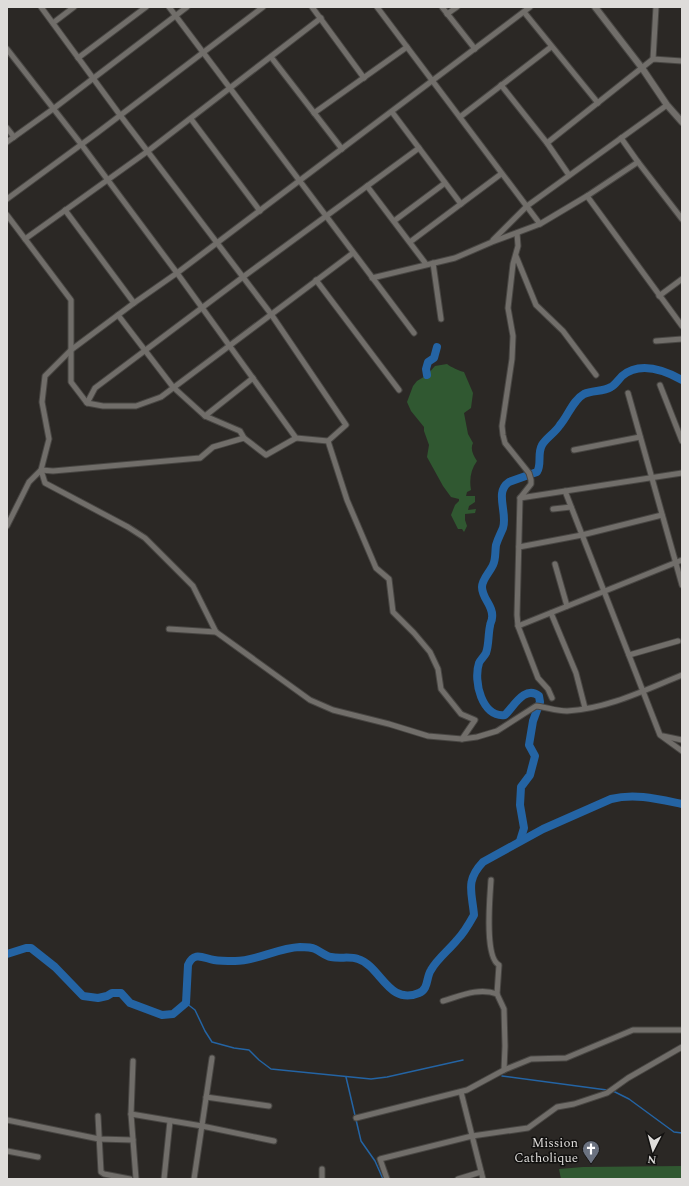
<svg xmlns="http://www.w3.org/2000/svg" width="689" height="1186" font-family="Spectral,serif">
<rect width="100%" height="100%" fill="#2b2825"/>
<g fill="#305831">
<path d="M447,364c4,3 12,7 17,8l9,21 -2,15 -7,5 4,21 5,9c-3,6 0,12 4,18 -6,8 -8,18 -6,29l-4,2 -1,4h9v6l-6,4 -1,4 8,-1 -1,4 -10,1v6l2,6 -3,6 -2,-3h-4l-7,-14 4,-10 4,-4v-2l-8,-2 -8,-11 -16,-29 2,-12 -5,-14v-4l-13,-16 -4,-9 6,-16 4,-5 10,-6 8,-9z"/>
<polygon points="682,1166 682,1179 561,1179 559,1169 583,1167"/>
</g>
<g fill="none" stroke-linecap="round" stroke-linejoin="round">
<g stroke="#2464a4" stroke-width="1.5">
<polyline points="186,1003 195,1010 205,1031 212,1042 234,1048 249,1050 259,1060 271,1069 371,1079 387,1077 463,1060"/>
<polyline points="502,1076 607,1090"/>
<polyline points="346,1077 361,1141 375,1161 383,1179"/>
<polyline points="613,1091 629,1099 674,1132 682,1133"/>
</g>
<g stroke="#2464a4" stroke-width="8">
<polyline points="427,375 426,369 428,362 434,358 437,347"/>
<path d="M520,841l4,-13 -4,-23 1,-18 9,-12 5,-19 -6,-11 4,-24 7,-19 -1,-6c-14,-11 -25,10 -34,19 -23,3 -32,-34 -26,-52 1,-3 5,-6 7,-10 3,-8 2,-18 4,-27 0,-3 2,-5 2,-8 2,-12 -10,-19 -10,-31 0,-8 8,-15 11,-22 3,-6 2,-14 3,-20 2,-7 5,-12 7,-17 5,-15 -9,-36 6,-46l28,-10c5,-8 0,-18 5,-27 4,-7 13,-12 18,-20 8,-9 13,-25 24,-31 9,-4 19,-2 27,-7 4,-2 7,-7 11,-11 18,-15 42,-6 60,4"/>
<path d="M7,954l19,-6h5l24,19 28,29 15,2 9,-2 5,-3h9l9,10 32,12 11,-1 13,-11 2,-38c6,-14 15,-7 26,-5 6,1 14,1 21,1 22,0 42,-13 65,-14 4,0 11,0 15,2 5,2 10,7 16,8 9,2 19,-1 27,2 23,7 30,47 61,34 10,-4 7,-16 12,-23 6,-11 18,-20 26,-30 7,-7 12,-16 17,-25 -2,-23 -9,-34 9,-53l60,-33 68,-30c24,-6 47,0 71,5"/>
</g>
<g stroke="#484643" stroke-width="7">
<g id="minor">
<polyline points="41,7 120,115 271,314 346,425 328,441"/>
<polyline points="169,7 414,333"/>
<polyline points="312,7 364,78"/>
<polyline points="377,7 540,224"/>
<polyline points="442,7 475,49"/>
<polyline points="524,12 598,103"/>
<polyline points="447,14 457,7"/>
<polyline points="53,23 74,7"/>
<polyline points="7,49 81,144 177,273 296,438 328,441 347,500 376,568 389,579 393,612 414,633 430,652 438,669 441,689 461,714 475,720 462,739 428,736 389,724 333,710 310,700 216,632 193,586 145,538 128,527 45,483 41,470 49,439 42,402 45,376 71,350 134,303 177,273 530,7"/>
<polyline points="271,57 342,149"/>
<polyline points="78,58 146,7"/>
<polyline points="653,59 656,7"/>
<polyline points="501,85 547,143 569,175"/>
<polyline points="392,112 461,204"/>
<polyline points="314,113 407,47"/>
<polyline points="460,117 551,47"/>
<polyline points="191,119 260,211"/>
<polyline points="7,128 14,137"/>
<polyline points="621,138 638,162 682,219"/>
<polyline points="7,142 53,109 187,7"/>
<polyline points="547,143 653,59 682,61"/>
<polyline points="367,186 426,264"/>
<polyline points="587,196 682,326"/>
<polyline points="7,199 97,133 263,7"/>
<polyline points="65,210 134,303"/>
<polyline points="7,215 71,300 71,382 87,403 103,406 136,406 161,397 353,253"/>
<polyline points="394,221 445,183"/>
<polyline points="517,233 518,246 513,264 508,308 513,336 512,359 502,426 503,435 505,443 529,473 531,480 531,484 520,498 517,615 518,626 538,678 548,689 552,698"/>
<polyline points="25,239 148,151 321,18"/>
<polyline points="493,240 527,206 667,105"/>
<polyline points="410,242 501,174"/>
<polyline points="516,256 536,305 563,331 596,375"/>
<polyline points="433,263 441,319"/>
<polyline points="372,278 455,258 492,242 540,224 587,196 638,162"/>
<polyline points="316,280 399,390"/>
<polyline points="659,296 682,279"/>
<polyline points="118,315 173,387 205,416 240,431 244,438"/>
<polyline points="656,341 682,339"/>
<polyline points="660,385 682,441"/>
<polyline points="628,393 682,585"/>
<polyline points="87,403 95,388 243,277 419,148"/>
<polyline points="205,416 253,378"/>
<polyline points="574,450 640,437"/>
<polyline points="565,491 660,735 682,751"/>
<polyline points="520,498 682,473"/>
<polyline points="553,509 571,507"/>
<polyline points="7,526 29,482 41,470 53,471 200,458 213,447 244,438 266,455 296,438"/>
<polyline points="519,547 582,535 662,515"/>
<polyline points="555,564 567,606"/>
<polyline points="551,613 576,673 585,708"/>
<polyline points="518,626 682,560"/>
<polyline points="169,629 216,632"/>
<polyline points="629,655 678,641"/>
<polyline points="663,736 682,740"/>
<path d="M462,739l15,-2 20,-6 39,-25c10,1 20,5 31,5 40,-2 78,-21 115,-36"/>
<path d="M491,880c-1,16 -7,77 8,85l-2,29"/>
<path d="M443,1001c17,-5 36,-14 54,-7l7,15 1,37 -1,24"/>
<polyline points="133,1061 131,1114 136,1179"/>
<polyline points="461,1092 483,1179"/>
<polyline points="206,1097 269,1106"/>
<polyline points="131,1114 202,1126 274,1141"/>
<polyline points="98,1116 101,1172 104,1174 130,1179"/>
<polyline points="356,1118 467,1090 504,1070 531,1059 566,1058 633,1030 682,1030"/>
<polyline points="7,1120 99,1139 133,1140"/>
<polyline points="7,1151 38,1157"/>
<polyline points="164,1179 170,1121"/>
<polyline points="194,1179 212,1058"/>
<polyline points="322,1179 322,1169"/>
<polyline points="387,1179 380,1159 472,1136 528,1128 557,1107 574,1104 607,1093 628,1078 682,1047"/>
<polyline points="458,1179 481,1172"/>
</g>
</g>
<g stroke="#484643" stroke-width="8">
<polyline id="tertiary" points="595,7 642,68 667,105 682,122"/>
</g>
<use href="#minor" stroke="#716e6a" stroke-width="5"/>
<use href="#tertiary" stroke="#716e6a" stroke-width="6"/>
</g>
<defs>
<g id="church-pin" transform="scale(0.9)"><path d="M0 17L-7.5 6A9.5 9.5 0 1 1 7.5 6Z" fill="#6b7280" stroke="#121110"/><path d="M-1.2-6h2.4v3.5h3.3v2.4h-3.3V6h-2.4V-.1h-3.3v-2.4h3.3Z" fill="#fff"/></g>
</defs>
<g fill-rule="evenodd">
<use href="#church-pin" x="591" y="1149"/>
</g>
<g text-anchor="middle" stroke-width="3" stroke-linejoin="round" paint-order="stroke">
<g font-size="13" fill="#dedcda" stroke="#121110" text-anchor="end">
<text x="578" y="1147">Mission<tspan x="578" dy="15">Catholique</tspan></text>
</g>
</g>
<rect width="689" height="1186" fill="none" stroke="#dedcda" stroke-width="16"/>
<g transform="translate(653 1150) rotate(186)" stroke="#121110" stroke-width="3" paint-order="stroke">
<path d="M0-3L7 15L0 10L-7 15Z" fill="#dedcda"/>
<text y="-6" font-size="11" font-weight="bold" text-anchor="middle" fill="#dedcda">N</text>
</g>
</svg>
